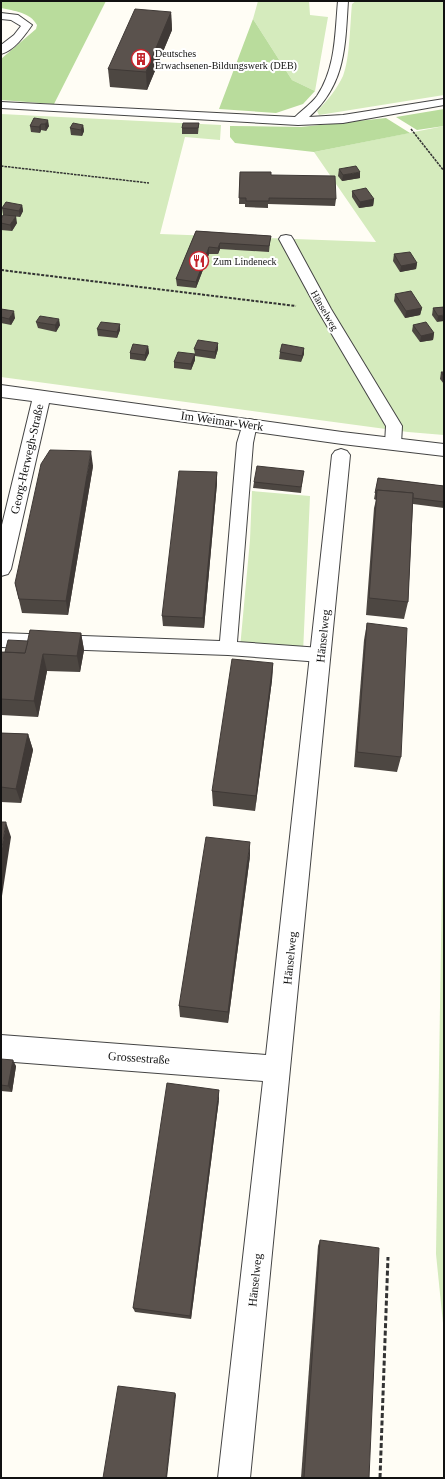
<svg xmlns="http://www.w3.org/2000/svg" width="445" height="1479" font-family="Georgia,serif">
<rect width="100%" height="100%" fill="#fffdf5"/>
<g fill="#d5ebbd">
<polygon points="258,1 309,1 310,15 328,17 315,91 292,80 253,19"/>
<path d="M356,1h88v94l-125,20 -2,-4c10,-10 20,-22 26,-35 7,-17 7,-53 9,-72z"/>
<polygon points="1,114 221,125 220,140 185,137 160,234 376,242 314,152 444,126 444,435 408,432 1,377"/>
<polygon points="252,491 310,496 303,653 240,648 250,540"/>
<polygon points="444,760 444,1333 436,1254"/>
</g>
<g fill="#b9dc9c">
<path d="M1,1h105l-52,103 -53,-4v-41l35,-30 1,-4c-7,-13 -23,-14 -36,-17z"/>
<polygon points="253,19 292,80 315,91 303,104 276,113 219,109"/>
<polygon points="444,109 444,126 417,130 396,117"/>
<polygon points="386,118 410,133 314,152 235,143 230,137 230,126 301,127"/>
</g>
<g fill="none" stroke-linecap="round" stroke-linejoin="round">
<g stroke="#444" stroke-width="2">
<g id="service">
<path d="M338,1h10c-3,45 -2,83 -39,116l34,-2 101,-16v6l-101,18 -45,2 -297,-17v-6l294,15c7,-7 16,-13 22,-21 19,-28 18,-63 21,-95z"/>
<path d="M1,13l17,2 14,10c-7,10 -18,26 -31,29v-9l13,-10 7,-9 -10,-6 -10,-1z"/>
<polygon points="286,235 291,236 293,239 331,309 402,426 401,444 399,448 393,449 387,448 385,444 386,426 317,309 279,239 281,236"/>
<polygon points="249,419 254,420 257,424 253,443 237,642 321,648 327,650 330,655 327,660 321,662 228,655 1,647 1,633 220,641 237,443 244,420"/>
</g>
</g>
<g stroke="#444" stroke-width="2">
<g id="minor">
<polygon points="1,385 342,432 444,444 444,456 342,444 49,403 11,569 8,574 1,576 1,529 32,401 1,397"/>
<polygon points="341,449 347,451 350,455 250,1478 218,1478 263,1081 1,1061 1,1035 266,1055 332,455 335,451"/>
</g>
</g>
<g stroke="#333" stroke-width="1.5" stroke-dasharray="2.5 1" stroke-linecap="butt">
<polyline points="411,129 444,171"/>
<polyline points="1,166 149,183"/>
</g>
<polyline stroke="#333" stroke-width="2" stroke-dasharray="3 1.5" stroke-linecap="butt" points="1,270 296,306"/>
<polyline stroke="#333" stroke-width="3" stroke-dasharray="5 2.5" stroke-linecap="butt" points="380,1478 388,1257"/>
<use href="#service" fill="#fff" fill-rule="evenodd"/>
<use href="#minor" fill="#fff" fill-rule="evenodd"/>
</g>
<g fill="#4d4742">
<polygon points="171,12 172,30 147,90 110,87 108,69"/>
<polygon points="34,118 49,126 46,131 41,130 40,133 31,132 30,126"/>
<polygon points="199,123 198,134 182,134 182,128"/>
<polygon points="83,125 84,131 82,136 71,135 70,128"/>
<polygon points="339,169 360,178 342,181 338,176"/>
<polygon points="240,172 271,175 336,199 335,206 268,204 268,208 245,207 245,204 239,204"/>
<polygon points="352,191 374,199 373,206 359,208 352,197"/>
<polygon points="22,205 23,211 20,217 3,215 2,208"/>
<polygon points="1,219 17,223 12,231 1,230"/>
<polygon points="196,231 271,236 270,242 269,252 220,249 218,254 209,254 196,288 177,286 176,279"/>
<polygon points="394,254 417,263 416,269 400,272 393,261"/>
<polygon points="395,294 422,308 420,315 405,318 394,301"/>
<polygon points="444,307 437,322 432,315 433,308"/>
<polygon points="1,309 15,318 11,325 1,323"/>
<polygon points="36,322 60,325 56,332 38,328"/>
<polygon points="413,325 434,333 433,340 420,342 412,331"/>
<polygon points="97,329 120,330 117,338 98,336"/>
<polygon points="148,346 149,353 145,361 130,359 130,353"/>
<polygon points="304,348 304,354 301,362 279,359 280,352"/>
<polygon points="194,349 218,349 215,359 195,356 195,360 191,370 174,368 174,362 195,354"/>
<polygon points="441,372 444,372 444,384 440,379"/>
<polygon points="93,466 68,615 22,613 15,583"/>
<polygon points="217,472 217,483 204,628 163,626 162,616"/>
<polygon points="303,477 301,493 253,488 254,482"/>
<polygon points="378,478 444,486 444,508 413,504 408,602 404,619 366,615 374,508 376,500 374,499"/>
<polygon points="367,623 401,757 397,772 354,767 364,640"/>
<polygon points="81,633 84,650 80,672 47,671 38,717 1,715 1,652 5,652 28,641"/>
<polygon points="273,663 272,680 255,811 213,806 212,791"/>
<polygon points="1,733 28,734 33,750 21,803 1,802"/>
<polygon points="250,856 228,1023 180,1017 179,1006"/>
<polygon points="1,1059 16,1066 12,1092 1,1091"/>
<polygon points="219,1099 191,1319 135,1312 133,1308"/>
<polygon points="320,1240 369,1478 301,1478 318,1246"/>
</g>
<g fill="#3f3936">
<polygon points="171,12 172,30 147,90 146,72"/>
<polygon points="48,120 49,126 46,131 45,124"/>
<polygon points="41,124 41,130 40,133 39,127"/>
<polygon points="83,125 84,131 82,136 81,130"/>
<polygon points="360,172 360,178 342,181 343,175"/>
<polygon points="374,199 373,206 359,208 360,202"/>
<polygon points="22,205 23,211 20,217 19,211"/>
<polygon points="16,216 17,223 12,231 10,225"/>
<polygon points="220,243 220,249 218,254 218,248"/>
<polygon points="209,247 209,254 196,288 196,282"/>
<polygon points="417,263 416,269 400,272 401,266"/>
<polygon points="422,308 420,315 405,318 406,311"/>
<polygon points="14,311 15,318 11,325 9,319"/>
<polygon points="444,315 444,321 437,322 438,316"/>
<polygon points="59,319 60,325 56,332 55,325"/>
<polygon points="120,324 120,330 117,338 117,332"/>
<polygon points="434,333 433,340 420,342 421,336"/>
<polygon points="218,343 218,349 215,359 215,352"/>
<polygon points="148,346 149,353 145,361 145,355"/>
<polygon points="304,348 304,354 301,362 302,356"/>
<polygon points="195,354 195,360 191,370 191,364"/>
<polygon points="1,446 2,452 1,457"/>
<polygon points="91,451 93,466 68,615 66,601"/>
<polygon points="217,472 217,483 204,628 203,618"/>
<polygon points="81,633 84,650 80,672 77,656"/>
<polygon points="43,654 47,671 38,717 34,701"/>
<polygon points="273,663 272,680 255,811 256,796"/>
<polygon points="28,734 33,750 21,803 16,789"/>
<polygon points="6,822 11,837 2,896 1,894 1,854"/>
<polygon points="250,842 250,856 228,1023 228,1012"/>
<polygon points="13,1060 16,1066 12,1092 8,1086"/>
<polygon points="219,1090 219,1099 191,1319 190,1316"/>
<polygon points="175,1393 176,1395 167,1478 166,1478"/>
</g>
<g fill="#5a524d" stroke="#3f3936">
<polygon points="135,9 171,12 146,72 108,69"/>
<polygon points="34,118 48,120 45,124 41,124 39,127 30,126"/>
<polygon points="73,123 83,125 81,130 70,128"/>
<polygon points="183,123 199,123 198,128 182,128"/>
<polygon points="356,166 360,172 343,175 339,169"/>
<polygon points="240,172 271,172 271,175 335,176 336,199 269,198 269,201 246,201 246,198 239,198"/>
<polygon points="366,188 374,199 360,202 352,191"/>
<polygon points="6,202 22,205 19,211 2,208"/>
<polygon points="3,215 16,216 10,225 1,223 1,219"/>
<polygon points="196,231 271,236 269,246 220,243 218,248 209,247 196,282 176,279"/>
<polygon points="410,252 417,263 401,266 394,254"/>
<polygon points="411,291 422,308 406,311 395,294"/>
<polygon points="444,307 444,315 438,316 433,308"/>
<polygon points="1,309 14,311 9,319 1,317"/>
<polygon points="40,316 59,319 55,325 36,322"/>
<polygon points="101,322 120,324 117,332 97,329"/>
<polygon points="426,322 434,333 421,336 413,325"/>
<polygon points="198,340 218,343 215,352 194,349"/>
<polygon points="133,344 148,346 145,355 130,353"/>
<polygon points="282,344 304,348 302,356 280,352"/>
<polygon points="178,352 195,354 191,364 174,362"/>
<polygon points="441,372 444,372 444,376"/>
<polygon points="50,450 91,451 66,601 19,599 15,583 41,464"/>
<polygon points="257,466 304,471 301,487 254,482"/>
<polygon points="179,471 217,472 203,618 162,616"/>
<polygon points="378,478 444,486 444,502 413,498 413,493 377,490 377,493 375,493"/>
<polygon points="377,490 413,493 408,602 369,598"/>
<polygon points="367,623 407,628 401,757 357,752"/>
<polygon points="30,630 81,633 77,656 43,654 34,701 1,699 1,652 25,653"/>
<polygon points="8,640 28,641 25,653 5,652"/>
<polygon points="232,659 273,663 256,796 212,791"/>
<polygon points="1,733 28,734 16,789 1,787"/>
<polygon points="1,822 6,822 1,854"/>
<polygon points="206,837 250,842 228,1012 179,1006"/>
<polygon points="1,1059 13,1060 8,1086 1,1085"/>
<polygon points="167,1083 219,1090 190,1316 133,1308"/>
<polygon points="320,1240 379,1248 369,1478 304,1478"/>
<polygon points="118,1386 175,1393 166,1478 103,1478"/>
</g>
<defs>
<g id="building-ring" transform="scale(1)"><circle r="9.5" fill="#fff" stroke="#c4262e" stroke-width="1.5"/><path d="M-4-6H4V6H1V3H-1V6H-4ZM-2.5-4.3h1.7v1.8h-1.7ZM.8-4.3h1.7v1.8H.8ZM-2.5-1h1.7V.8h-1.7ZM.8-1h1.7V.8H.8Z" fill="#c4262e"/></g>
<g id="restaurant-ring" transform="scale(1)"><circle r="9.5" fill="#fff" stroke="#c4262e" stroke-width="1.5"/><path d="M-5-6h1v4h1v-4h1v4h1v-4h1v5L-1.5 .5V6h-2V.5L-5-1ZM5-6V6H3V1.5H1.5Q1.5-4 5-6Z" fill="#c4262e"/></g>
</defs>
<g fill-rule="evenodd">
<use href="#building-ring" x="141" y="59"/>
<use href="#restaurant-ring" x="199" y="261"/>
</g>
<g text-anchor="middle" stroke-width="4" stroke-linejoin="round" paint-order="stroke">
<g font-size="10" fill="#111" stroke="#fff" text-anchor="start">
<text x="155" y="57">Deutsches<tspan x="155" dy="12">Erwachsenen-Bildungswerk (DEB)</tspan></text>
<text x="213" y="265">Zum Lindeneck</text>
</g>
<g font-size="10" fill="#111" stroke="#fff">
<text transform="translate(325 310) rotate(60)" y="4">Hänselweg</text>
</g>
<g font-size="12" fill="#111" stroke="#fff">
<text transform="translate(222 421) rotate(8)" y="4">Im Weimar-Werk</text>
<text transform="translate(27 459) rotate(-77)" y="4">Georg-Herwegh-Straße</text>
<text transform="translate(323 636) rotate(-84)" y="4">Hänselweg</text>
<text transform="translate(290 958) rotate(-84)" y="4">Hänselweg</text>
<text transform="translate(139 1058) rotate(4)" y="4">Grossestraße</text>
<text transform="translate(255 1280) rotate(-84)" y="4">Hänselweg</text>
</g>
</g>
<rect width="445" height="1479" fill="none" stroke="#111111" stroke-width="4"/>
</svg>
